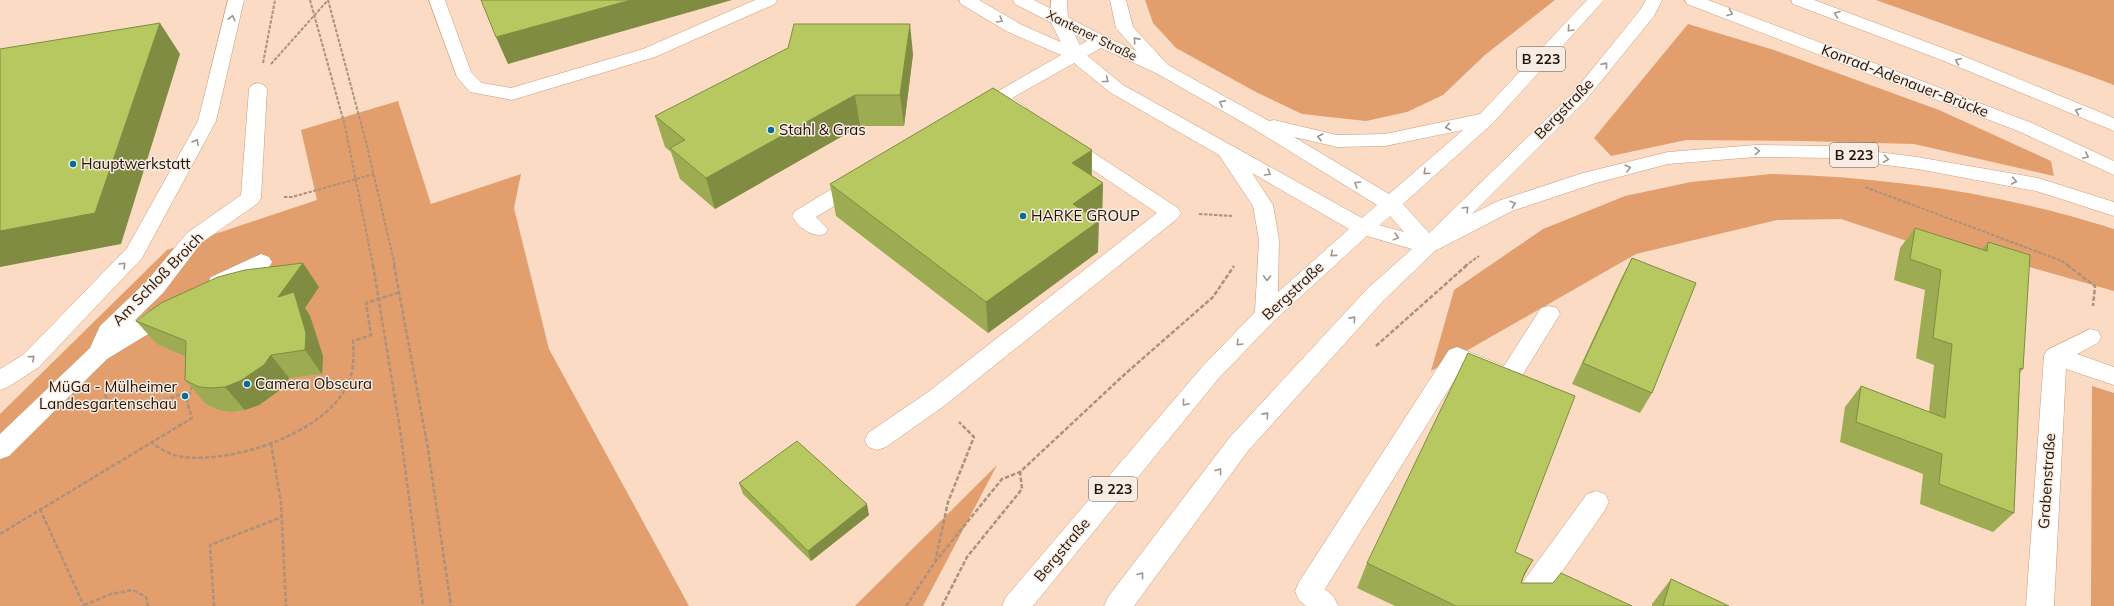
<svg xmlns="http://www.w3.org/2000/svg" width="2114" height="606" font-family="Mulish,sans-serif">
<rect width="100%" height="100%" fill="#fbdbc4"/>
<g fill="#e29f6d">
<polygon points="1145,0 1555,0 1485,55 1443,95 1407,112 1366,121 1302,114 1254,91 1176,48 1153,23"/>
<polygon points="1876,0 2114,0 2114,85 2101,80"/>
<polygon points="1688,24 1774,50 1939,110 2051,161 2054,176 1914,144 1804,141 1686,140 1611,156 1594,138"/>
<polygon points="398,101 431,204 521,174 514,208 549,349 689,606 0,606 0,414 167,250 317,200 301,130"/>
<path d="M1771,174c118,3 231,19 343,55v62l-95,-27 -109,-22 -69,-23 -64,1 -141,34 -205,117 23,-81 89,-61 82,-33 66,-14z"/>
<polygon points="2092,386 2114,393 2114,606 2091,606"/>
<polygon points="997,465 923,606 855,606"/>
</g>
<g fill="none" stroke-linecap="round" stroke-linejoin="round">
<g stroke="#cc9a76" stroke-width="1">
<g id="minor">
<polygon points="228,0 244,0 216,121 142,258 39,367 8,387 0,390 0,369 23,355 127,248 198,121"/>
<polygon points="429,0 445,0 471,72 482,83 511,88 643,49 755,0 777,0 775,4 655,57 512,100 470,92 457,77"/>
<path d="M959,0h20l41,24 54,24 13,-7 -72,-37 -2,-4h21l72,37 62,28 3,4 -3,4 -6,1 -6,-1 -55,-25 -89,50 14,9 2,4 -2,4c-13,3 -29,-7 -36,-17l3,-4 68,-39 -53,-23 -47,-28z"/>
<path d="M258,83l6,2 3,4 -6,109 -3,5 -57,40 -38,50 -30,29c13,-8 27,-22 43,-17l3,6 -3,6 -69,42 -98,97 -9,3v-25l90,-86 10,-22 47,-45 40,-48 54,-38 8,-106 3,-4z"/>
<polygon points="1067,138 1074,140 1178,208 1181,213 1178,218 944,406 886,447 877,450 868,447 865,440 868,433 928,392 1157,213 1060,148 1057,144 1060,140"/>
<path d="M857,176l7,2 3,5 -3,5 -48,29 12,12 -3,5c-13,4 -26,-6 -33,-18l3,-5 55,-33z"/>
<path d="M261,254l8,3 3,5 -3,5c-16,8 -40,27 -58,22l-3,-6 3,-6z"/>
<polygon points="1549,306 1557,308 1560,314 1517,384 1509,387 1462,368 1325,589 1334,597 1338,606 1306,606 1299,600 1295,591 1299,582 1449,350 1457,347 1504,366 1541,308"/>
<polygon points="2090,329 2098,331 2101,337 2098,343 2077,354 2114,367 2114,385 2066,369 2054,606 2026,606 2044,356 2047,350"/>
<polygon points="1596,491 1605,494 1609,502 1605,510 1538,606 1508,606 1512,597 1587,494"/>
</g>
</g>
<g stroke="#cc9a76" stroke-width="1">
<g id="major">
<path d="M1051,0h16l1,20 15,32 40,33 239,133 15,-13 -128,-79 -93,-53 -40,-45 -6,-28h16l7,27 35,38 101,56 5,-1 63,15 48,-1 95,-20 107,-114h17l-111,123 -90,81 26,29 144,-140 67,-83 6,-10h16l-8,16 -69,85 -113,113 26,-13 85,-28 85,-21 88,-7 75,1 86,11 121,21 76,24v14l-78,-25 -119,-22 -86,-11 -75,-1 -88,7 -72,19 -84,28 -77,40 -51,49 -136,151 -114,155h-30l4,-9 122,-160 138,-149 44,-39 -45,-13 -93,85 -56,58 -185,227h-31l4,-9 196,-230 53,-55 4,-72 -6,-34 -34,-51 -108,-62 -42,-34 -19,-39zM1463,130l-74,64 -95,-57 43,10 48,-1zM1252,173l97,56 -71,63 1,-52 -6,-35zM1390,216l14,16 -25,-7z"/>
<polygon points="1685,0 1708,0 2032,123 2114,161 2114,175 2018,131 1687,4"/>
<polygon points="1791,0 1814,0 1956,53 2114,118 2114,131 1944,61 1793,4"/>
</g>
</g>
<g stroke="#ac917d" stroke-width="2" stroke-dasharray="3.5 1.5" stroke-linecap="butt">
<polyline points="310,0 345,126 373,266"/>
<polyline points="328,0 367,146 395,266"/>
<polyline points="263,63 275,0"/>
<polyline points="271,64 328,0"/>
<polyline points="1865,187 2062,261 2069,266"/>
<polyline points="284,197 292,197 374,174"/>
<polyline points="1199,214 1232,216"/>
<polyline points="1465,266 1479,256"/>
</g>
<g stroke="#ac917d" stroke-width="2.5" stroke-dasharray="4.5 2" stroke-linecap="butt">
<polyline points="373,265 400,429 423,606"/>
<polyline points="394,265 428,449 451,606"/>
<polyline points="2067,265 2095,286 2093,306"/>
<polyline points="1376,346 1467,265"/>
<polyline points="104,395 118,406 140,408 188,392"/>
<path d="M150,442c10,6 21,14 33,15 51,6 140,-23 164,-71 7,-14 7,-30 6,-45l18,-6 -5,-32 34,-11"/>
<polyline points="271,443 281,503 286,606"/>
<polyline points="40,509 84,606"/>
<polyline points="0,534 192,418 187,402 192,386"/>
<polyline points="935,562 948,502 974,437 959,422"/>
<polyline points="84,605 111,594 133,590 146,597 148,606"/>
<polyline points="214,606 210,545 282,517"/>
<polyline points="906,606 935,562 1002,479 1020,472 1125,374 1213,297 1234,266"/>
<polyline points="942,606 967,557 1022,489 1020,472"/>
</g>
<use href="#minor" fill="#fff" fill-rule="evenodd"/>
<use href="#major" fill="#fff" fill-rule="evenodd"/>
</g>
<g fill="#9dac52">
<polygon points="913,54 904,126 860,126 715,209 680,179 671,152 665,147 655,116"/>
<polygon points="1092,150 1092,176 1103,183 1102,214 1095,219 1098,252 988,333 836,216 830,184"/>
<polygon points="1915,228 1982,249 1988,242 2023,369 2020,372 2014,513 1993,532 1920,504 1923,474 1840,442 1845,407 1861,386 1929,412 1934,365 1916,358 1925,290 1894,280 1900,248"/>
<polygon points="1632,258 1652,393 1640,413 1572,384 1621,279"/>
<polygon points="319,287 305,308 310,316 323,356 322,374 289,378 283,388 259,405 245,410 231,412 219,410 206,404 185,380 185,356 157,344 136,321"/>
<polygon points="739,483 869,515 811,561 743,494"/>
<polygon points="1515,552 1523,579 1521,583 1632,606 1395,606 1357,588 1367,563"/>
<polygon points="1671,579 1729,606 1652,606 1652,604"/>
</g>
<g fill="#7f8c42">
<polygon points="631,0 732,0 508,64 496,37"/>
<polygon points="160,23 180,54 121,244 0,267 0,231"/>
<polygon points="910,24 913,54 904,126 900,95"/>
<polygon points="855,95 860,126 715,209 706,178"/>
<polygon points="1092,150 1091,181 1072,163"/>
<polygon points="1103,183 1102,214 1072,235 1073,204"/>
<polygon points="1099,221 1098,252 988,333 986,302"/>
<polygon points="303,263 319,287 305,308 310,316 323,356 322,374 305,350 278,297"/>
<polygon points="271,355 289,378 283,388 259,405 245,410 225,387"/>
<polygon points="867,504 869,515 811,561 808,551"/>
<polygon points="1533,560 1519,585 1525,572"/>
</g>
<g fill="#b6c85f" stroke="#7f8c42">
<polygon points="481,0 631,0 496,37"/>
<polygon points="160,23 95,213 0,231 0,49"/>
<polygon points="794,24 910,24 900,95 855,95 706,178 670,148 685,140 655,116 788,48"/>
<polygon points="993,88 1092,150 1072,163 1103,183 1073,204 1099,221 986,302 830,184"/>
<polygon points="1915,228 1987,251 1988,242 2030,255 2023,369 2020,368 2014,513 1939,484 1942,454 1856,422 1861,386 1945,418 1952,344 1933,338 1941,270 1910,259"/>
<polygon points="1632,258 1696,283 1652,393 1583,363"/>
<polygon points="303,263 278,297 294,292 306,333 305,350 271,355 264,365 240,381 225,387 211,388 199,387 185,380 186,341 136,321 161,303 218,277 245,270"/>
<polygon points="1468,353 1575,396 1515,552 1533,560 1525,572 1521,583 1553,583 1561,573 1632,606 1456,606 1367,563"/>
<polygon points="797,441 867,504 808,551 739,483"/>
<polygon points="1671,579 1729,606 1663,606"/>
</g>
<defs><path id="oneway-chevron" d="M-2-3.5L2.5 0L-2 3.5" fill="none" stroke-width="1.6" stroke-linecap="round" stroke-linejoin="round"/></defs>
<g stroke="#9d958e">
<use href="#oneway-chevron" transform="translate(1730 13) rotate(21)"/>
<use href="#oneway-chevron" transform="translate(1837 14) rotate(-159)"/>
<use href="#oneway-chevron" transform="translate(232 18) rotate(-76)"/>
<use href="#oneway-chevron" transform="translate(1000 20) rotate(30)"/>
<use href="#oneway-chevron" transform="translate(1570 29) rotate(133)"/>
<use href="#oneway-chevron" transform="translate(1136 40) rotate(-132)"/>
<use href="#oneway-chevron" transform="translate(1958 61) rotate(-157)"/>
<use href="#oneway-chevron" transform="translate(1605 65) rotate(-51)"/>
<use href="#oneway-chevron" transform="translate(1106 80) rotate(39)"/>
<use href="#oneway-chevron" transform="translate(1222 103) rotate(-151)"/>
<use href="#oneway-chevron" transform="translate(2078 111) rotate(-157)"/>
<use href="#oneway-chevron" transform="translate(1448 127) rotate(168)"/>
<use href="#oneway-chevron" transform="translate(1320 137) rotate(-167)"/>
<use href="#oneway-chevron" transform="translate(196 142) rotate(-61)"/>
<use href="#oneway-chevron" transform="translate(1757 151) rotate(-2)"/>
<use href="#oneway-chevron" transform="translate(2086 156) rotate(25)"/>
<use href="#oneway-chevron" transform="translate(1886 159) rotate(7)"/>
<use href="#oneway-chevron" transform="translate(1628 168) rotate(-14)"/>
<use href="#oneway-chevron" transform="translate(1426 172) rotate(138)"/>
<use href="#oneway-chevron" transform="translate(1268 173) rotate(30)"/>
<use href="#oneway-chevron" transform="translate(2014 181) rotate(10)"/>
<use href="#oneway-chevron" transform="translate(1357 184) rotate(-149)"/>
<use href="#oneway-chevron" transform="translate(1513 204) rotate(-19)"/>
<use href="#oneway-chevron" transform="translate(1466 209) rotate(-45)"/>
<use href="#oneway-chevron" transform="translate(1396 237) rotate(15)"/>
<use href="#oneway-chevron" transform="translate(1333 254) rotate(139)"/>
<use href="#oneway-chevron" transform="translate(123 265) rotate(-46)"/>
<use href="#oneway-chevron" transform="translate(1267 278) rotate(92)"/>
<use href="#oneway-chevron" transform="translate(1353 319) rotate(-48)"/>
<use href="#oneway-chevron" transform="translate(1239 343) rotate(134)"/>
<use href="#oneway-chevron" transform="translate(32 358) rotate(-42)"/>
<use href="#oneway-chevron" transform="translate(1185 403) rotate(130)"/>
<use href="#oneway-chevron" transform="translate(1266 415) rotate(-48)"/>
<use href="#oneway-chevron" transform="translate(1219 471) rotate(-53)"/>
<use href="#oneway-chevron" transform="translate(1141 575) rotate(-53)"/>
</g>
<g fill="#096b99" stroke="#f8ede5" stroke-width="1.5">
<circle cx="771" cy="130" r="4"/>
<circle cx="73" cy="164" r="4"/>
<circle cx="1023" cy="216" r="4"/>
<circle cx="247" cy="384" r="4"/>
<circle cx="185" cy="396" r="4"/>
</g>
<g text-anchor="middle" stroke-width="3" stroke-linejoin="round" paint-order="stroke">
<g font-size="13" fill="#251305" stroke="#f8ede5">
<text transform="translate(1092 35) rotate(26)" y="5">Xantener Straße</text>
</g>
<g fill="#f8ede5" stroke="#645448" stroke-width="1">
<rect x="1517" y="47" width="48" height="24" rx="3"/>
<rect x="1830" y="143" width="48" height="24" rx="3"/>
<rect x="1089" y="477" width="48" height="24" rx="3"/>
</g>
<g font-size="14" font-weight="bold" fill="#251305">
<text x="1541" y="64">B 223</text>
<text x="1854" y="160">B 223</text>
<text x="1113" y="494">B 223</text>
</g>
<g font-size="15" fill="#251305" stroke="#f8ede5">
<text transform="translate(1905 81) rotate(21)" y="5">Konrad-Adenauer-Brücke</text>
<text transform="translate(1564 109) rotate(-46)" y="5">Bergstraße</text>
<text transform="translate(158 279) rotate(-46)" y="5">Am Schloß Broich</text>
<text transform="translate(1293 291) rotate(-43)" y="5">Bergstraße</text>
<text transform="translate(2047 481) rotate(-86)" y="5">Grabenstraße</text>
<text transform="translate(1062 550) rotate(-50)" y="5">Bergstraße</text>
</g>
<g font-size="15" fill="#251305" stroke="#f8ede5" text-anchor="start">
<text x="779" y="135">Stahl &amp; Gras</text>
<text x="81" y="169">Hauptwerkstatt</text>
<text x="1031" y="221">HARKE GROUP</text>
<text x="255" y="389">Camera Obscura</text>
<text x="177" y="392" text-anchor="end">MüGa - Mülheimer<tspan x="177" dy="17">Landesgartenschau</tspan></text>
</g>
</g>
</svg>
